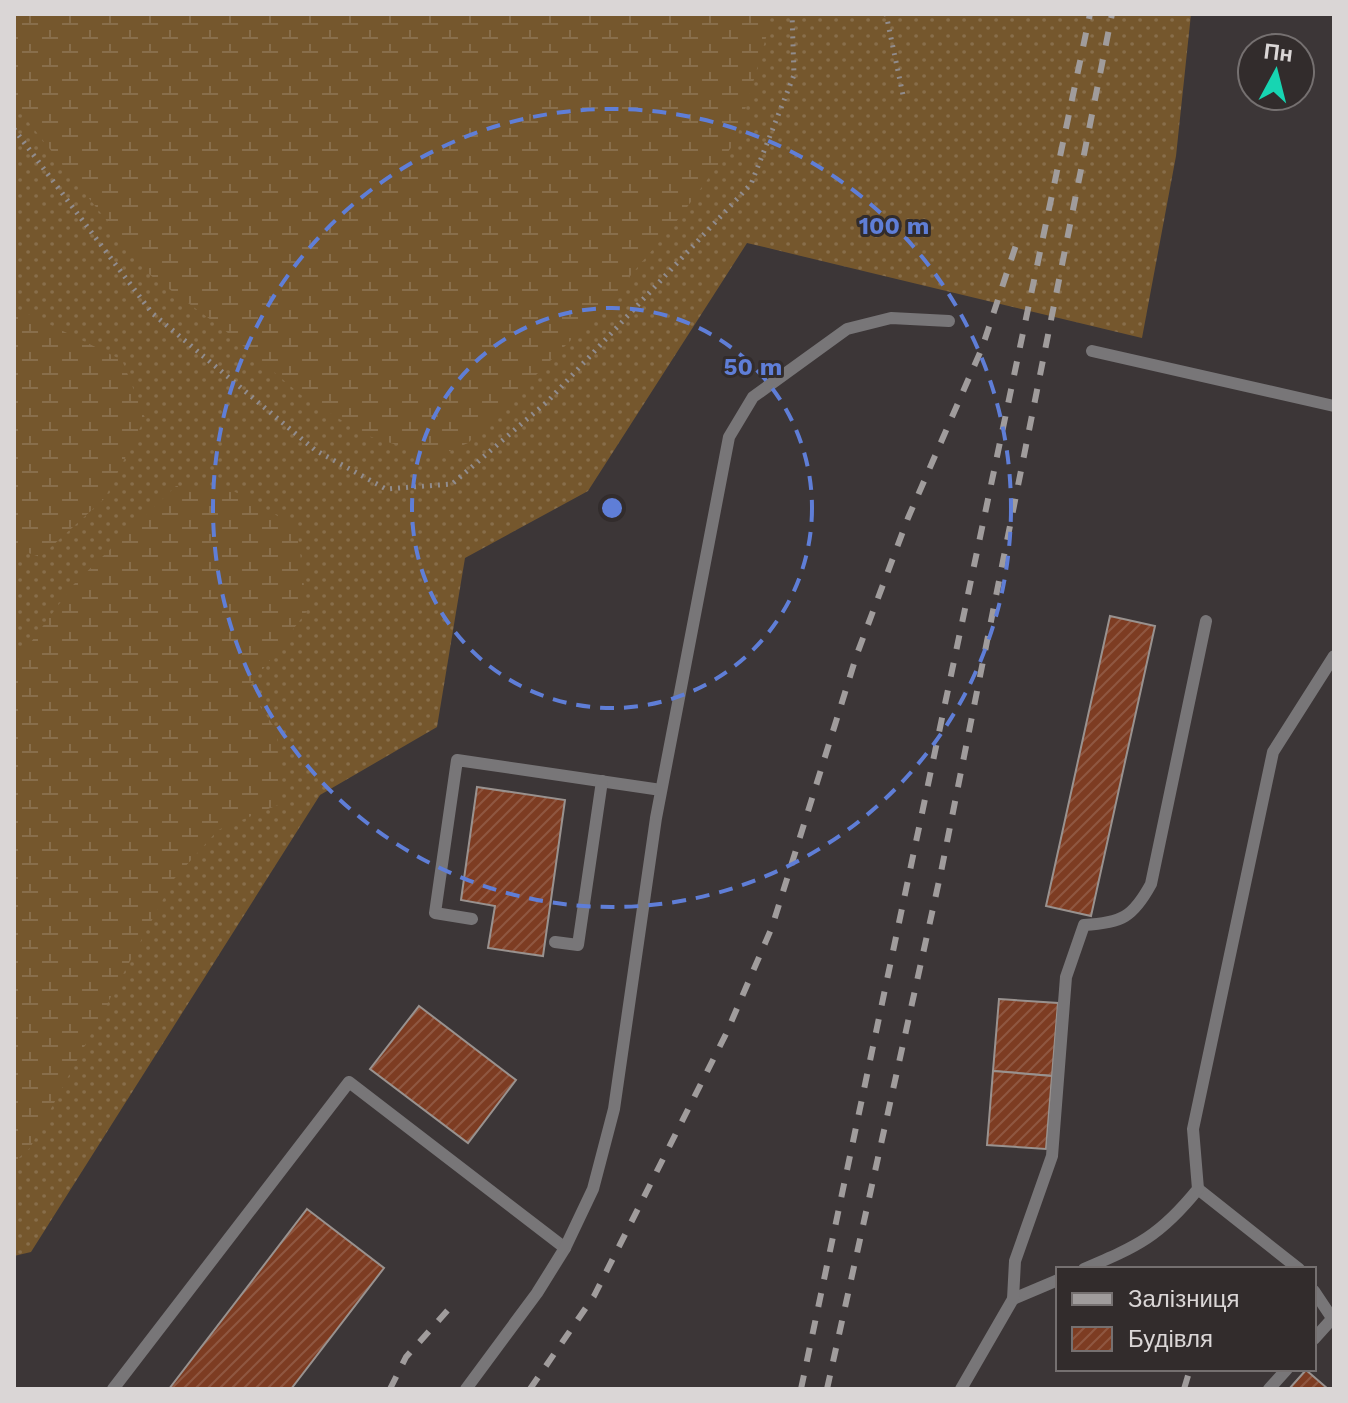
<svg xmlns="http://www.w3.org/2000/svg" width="1348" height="1403" font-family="'Work Sans',sans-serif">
<defs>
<pattern id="grass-dots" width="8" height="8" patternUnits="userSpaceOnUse" patternTransform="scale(2)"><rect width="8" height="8" fill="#75572d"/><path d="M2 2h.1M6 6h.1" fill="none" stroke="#886e4b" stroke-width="1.8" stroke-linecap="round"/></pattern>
<pattern id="wetland-marsh" width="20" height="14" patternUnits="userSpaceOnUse" patternTransform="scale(2)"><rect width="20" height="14" fill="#75572d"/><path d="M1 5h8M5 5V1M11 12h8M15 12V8" fill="none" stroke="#886e4b"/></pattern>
<pattern id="building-hatch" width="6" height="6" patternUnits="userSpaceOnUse" patternTransform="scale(2)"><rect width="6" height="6" fill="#7d3c22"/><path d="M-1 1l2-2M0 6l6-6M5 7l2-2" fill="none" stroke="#8f5741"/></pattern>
</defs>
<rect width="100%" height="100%" fill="#3c3637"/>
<polygon fill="url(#grass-dots)" points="14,14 1191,14 1176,156 1142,338 747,243 588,491 465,558 437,727 320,795 31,1252 14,1256"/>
<g fill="url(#wetland-marsh)">
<polygon points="14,14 770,14 770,24 736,141 676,222 603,308 468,443 436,457 365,435 301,395 222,328 150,275 14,104"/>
<polygon points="14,307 122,360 145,418 105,498 40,557 14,548"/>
<polygon points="176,486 230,489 297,527 307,611 248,689 277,731 280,804 218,830 174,879 30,1148 14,1162 14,665 74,584"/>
</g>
<g fill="url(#building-hatch)" stroke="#99928f" stroke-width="2">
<polygon points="1110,616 1155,626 1091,916 1046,906"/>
<polygon points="477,787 565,800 543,956 488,948 495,906 461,900"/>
<polygon points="999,999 1058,1003 1052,1076 993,1071"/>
<polygon points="419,1006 516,1080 468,1143 370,1069"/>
<polygon points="993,1071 1052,1076 1046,1149 987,1145"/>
<polygon points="307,1209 384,1268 291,1389 169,1389"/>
<polygon points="1306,1370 1328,1389 1289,1389"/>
</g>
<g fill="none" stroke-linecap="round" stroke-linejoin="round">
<g stroke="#918c8d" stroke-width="5" stroke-dasharray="2 6" stroke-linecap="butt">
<polyline points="886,14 903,95"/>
<polyline points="14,129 152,313 315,450 386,489 452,484 548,401 751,184 794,75 792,14"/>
</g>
<g stroke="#787678" stroke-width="12">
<polyline points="1092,351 1334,406"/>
<polyline points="472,919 435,913 457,760 661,790"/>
<polyline points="555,942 578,945 602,781"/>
<polyline points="1198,1189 1299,1269"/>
<path d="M1084,1269c54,-23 76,-33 114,-80l-5,-60 80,-377 61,-96"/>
<polyline points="1314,1291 1334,1321"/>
<polyline points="1013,1299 1058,1280"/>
<polyline points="1314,1339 1332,1319"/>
<polyline points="113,1389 349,1082 565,1248"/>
<polyline points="466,1389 537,1293 565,1248 593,1189 614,1109 656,818 729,437 753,397 847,329 891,318 949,321"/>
<path d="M961,1389l52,-90 2,-38 37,-105 14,-179 18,-52c38,-2 49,-8 67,-41l55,-263"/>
<polyline points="1269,1389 1287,1369"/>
</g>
<g stroke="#a09c9c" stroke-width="6" stroke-dasharray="14 14" stroke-linecap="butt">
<polyline points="390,1389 406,1357 448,1310"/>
<polyline points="530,1389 594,1296 726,1034 772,927 857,654 908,518 982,348 1017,242"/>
<polyline points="801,1389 1090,14"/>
<polyline points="827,1389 941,872 1112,14"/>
<polyline points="1184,1389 1190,1369"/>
</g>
</g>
<g fill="none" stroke="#5f7ed7" stroke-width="4" stroke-dasharray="14 10">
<circle cx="612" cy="508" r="200"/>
<circle cx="612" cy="508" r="399"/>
</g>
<circle cx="612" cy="508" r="12" fill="#5f7ed7" stroke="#322c2c" stroke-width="4"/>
<g font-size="24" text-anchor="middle" font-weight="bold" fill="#5f7ed7" stroke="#322c2c" stroke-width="6" stroke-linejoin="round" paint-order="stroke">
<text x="894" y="234">100 m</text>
<text x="753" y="375">50 m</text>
</g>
<rect width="1348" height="1403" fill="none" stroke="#dad6d6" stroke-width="32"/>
<rect x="1056" y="1267" width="260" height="104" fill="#322c2c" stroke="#757070" stroke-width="2"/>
<rect x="1072" y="1293" width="40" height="12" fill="#a09c9c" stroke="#757070" stroke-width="2"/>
<text x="1128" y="1307" font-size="24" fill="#dad6d6">Залізниця</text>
<rect x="1072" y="1327" width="40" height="24" fill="url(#building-hatch)" stroke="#757070" stroke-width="2"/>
<text x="1128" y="1347" font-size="24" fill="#dad6d6">Будівля</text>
<g transform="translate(1276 72) rotate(7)"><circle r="38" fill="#322c2c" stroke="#757070" stroke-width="2"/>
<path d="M0-6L14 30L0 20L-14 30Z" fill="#17d5b2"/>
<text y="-12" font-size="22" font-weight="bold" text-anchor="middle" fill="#dad6d6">Пн</text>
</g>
</svg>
